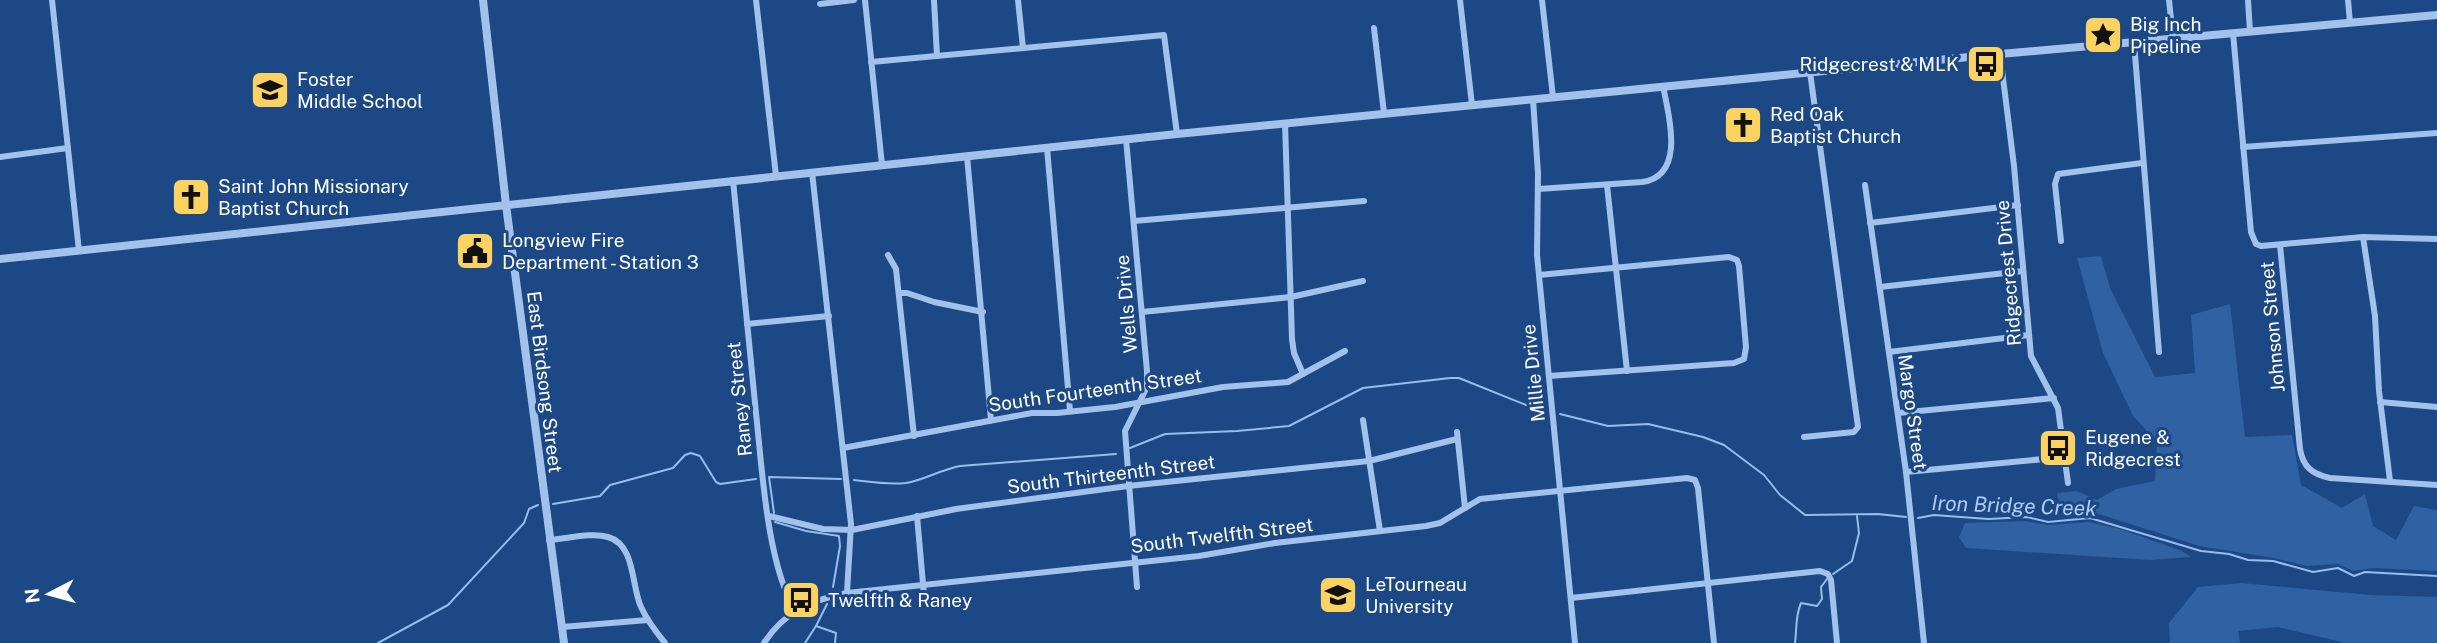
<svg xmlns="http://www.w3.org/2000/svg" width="2437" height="643" font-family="'Public Sans',sans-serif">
<rect width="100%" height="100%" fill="#1c4885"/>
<g fill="#2f61a3">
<polygon points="2101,256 2110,288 2155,377 2195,373 2191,315 2230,304 2245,437 2292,435 2301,485 2342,508 2365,494 2373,526 2396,540 2414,506 2437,510 2437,571 2374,568 2353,571 2338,564 2307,566 2274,558 2199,546 2096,513 2062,512 2057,493 2077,491 2097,500 2116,489 2155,481 2157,442 2133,416 2103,353 2077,258"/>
<polygon points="2025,521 2048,525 2088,522 2120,529 2182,551 2191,557 2150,560 1966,548 1959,537 1965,523"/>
<polygon points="2241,583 2371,595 2437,597 2437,643 2346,643 2278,627 2238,631 2240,643 2170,643 2169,623 2198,587"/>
</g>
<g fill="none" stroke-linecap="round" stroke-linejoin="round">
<g stroke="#96bded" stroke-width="2">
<polyline points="1560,414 1608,426 1648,424 1703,437 1724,445 1764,475 1780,495 1805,515 1878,514 1906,517"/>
<polyline points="1130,448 1165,434 1237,431 1289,426 1363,388 1450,378 1459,378 1546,413"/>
<path d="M854,480c17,2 34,5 52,3 18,-3 34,-13 54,-17l156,-12"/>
<polyline points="553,504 600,496 610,485 673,468 685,455 691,453 700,456 716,482 720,484 756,479"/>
<polyline points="774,513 769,477 841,479"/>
<polyline points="1918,518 1934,515 1988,519 2027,517 2048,522 2090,518 2201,551 2229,554 2248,560 2273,561 2313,572 2338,568 2354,576 2365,572 2437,576"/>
<polyline points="775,522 806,531 839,536 840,546 833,587"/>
<polyline points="1833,574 1852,561 1859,533 1857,516"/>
<polyline points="827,604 816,626 836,633 835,643"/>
<polyline points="378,643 448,605 524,523 529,509 538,505"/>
<polyline points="805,643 816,626"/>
<path d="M1795,643c2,-15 0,-26 6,-40l16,3 5,-7 -1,-12 6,-8"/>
</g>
<g stroke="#a3c2eb" stroke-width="6">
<polyline points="52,0 79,251"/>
<polyline points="756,0 776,176"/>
<polyline points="865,0 882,165"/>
<polyline points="934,0 937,56"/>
<polyline points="1018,0 1023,48"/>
<polyline points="1460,0 1472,105"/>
<polyline points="1542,0 1553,97"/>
<polyline points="2169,0 2173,38"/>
<polyline points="2248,0 2250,32"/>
<polyline points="2348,0 2350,23"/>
<polyline points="820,4 854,0"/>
<polyline points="1374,28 1384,113"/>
<polyline points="2233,33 2251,232 2256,244 2261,246 2363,237 2437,239"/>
<polyline points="2134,42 2159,352"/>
<polyline points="2000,54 2014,166 2031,356 2058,408 2068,483"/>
<polyline points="871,62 1164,35 1177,134"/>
<polyline points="1533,99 1538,173 1537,255 1575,643"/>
<polyline points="1285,123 1292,339 1294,353 1303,374"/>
<polyline points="1126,139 1147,371 1147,387 1125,431 1137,587"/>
<polyline points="2243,147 2437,133"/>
<polyline points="1047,148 1070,411"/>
<polyline points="967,156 991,420"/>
<polyline points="0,157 68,148"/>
<polyline points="812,172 851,524 847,593"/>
<path d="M733,180c8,78 15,156 23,233 6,55 11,151 39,197"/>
<polyline points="1607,185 1627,371"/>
<polyline points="1865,185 1906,472 1924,643"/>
<path d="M1538,189l104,-7c44,-6 27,-66 21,-96"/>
<polyline points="1134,221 1364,201"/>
<polyline points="1870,223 2018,205"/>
<polyline points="2363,237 2375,316 2379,391 2390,481"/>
<polyline points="2061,241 2055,184 2058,174 2142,163"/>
<path d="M2280,245l20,204c3,18 12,25 30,29l107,7"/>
<polyline points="888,255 896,269 914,436"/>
<polyline points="1539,275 1729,257 1737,260 1739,266 1746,347 1744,359 1734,363 1549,376"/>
<polyline points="1880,287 2023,271"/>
<polyline points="899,293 907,293 934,302 983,312"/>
<polyline points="1142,312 1291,297 1363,281"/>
<polyline points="747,324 829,316"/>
<polyline points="1889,352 2029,335"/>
<polyline points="2380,402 2437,407"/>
<polyline points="1898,413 2054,398"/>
<polyline points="1363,420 1380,531"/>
<polyline points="1457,432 1465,508"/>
<polyline points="1804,437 1854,432 1858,427 1810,72"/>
<polyline points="843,448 1032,413 1057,413 1115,407 1223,387 1288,382 1345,351"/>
<polyline points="1906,472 2065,457"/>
<polyline points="769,516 823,529 852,530 956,509 1128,486 1369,461 1457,439"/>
<polyline points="917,516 924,595"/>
<path d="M549,540c18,-1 42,-8 59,-3 28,8 23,49 33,70 6,13 15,25 24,36"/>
<polyline points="1571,598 1820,571 1828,574 1831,580 1837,643"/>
<polyline points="562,627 648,620"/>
<path d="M764,643c20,-31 47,-43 83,-50l352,-37 76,-13 151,-17 14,-3 40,-24 207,-21 8,2 3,8 16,155"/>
</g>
<g stroke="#a3c2eb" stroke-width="8">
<polyline points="483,0 506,205 564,643"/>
<polyline points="0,259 1177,134 2000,54 2437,15"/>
</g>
</g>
<defs>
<g id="sight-square" transform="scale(2.0125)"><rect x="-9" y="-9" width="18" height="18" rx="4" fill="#fcd260" stroke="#1c4885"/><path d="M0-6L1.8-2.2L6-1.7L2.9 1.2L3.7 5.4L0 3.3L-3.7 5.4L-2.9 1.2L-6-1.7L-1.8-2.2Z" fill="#111"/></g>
<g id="bus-square" transform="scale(2.0125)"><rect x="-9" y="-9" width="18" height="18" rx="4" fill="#fcd260" stroke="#1c4885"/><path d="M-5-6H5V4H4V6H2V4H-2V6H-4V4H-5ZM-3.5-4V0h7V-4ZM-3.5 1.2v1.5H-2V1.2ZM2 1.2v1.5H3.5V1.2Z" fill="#111"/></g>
<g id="school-square" transform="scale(2.0125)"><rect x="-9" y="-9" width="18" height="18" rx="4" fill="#fcd260" stroke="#1c4885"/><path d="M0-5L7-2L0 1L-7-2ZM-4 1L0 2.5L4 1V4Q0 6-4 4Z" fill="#111"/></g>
<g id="church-square" transform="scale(2.0125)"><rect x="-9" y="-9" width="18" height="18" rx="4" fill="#fcd260" stroke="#1c4885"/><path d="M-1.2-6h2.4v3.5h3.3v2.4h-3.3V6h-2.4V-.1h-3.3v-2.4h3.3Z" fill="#111"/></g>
<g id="civic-square" transform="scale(2.0125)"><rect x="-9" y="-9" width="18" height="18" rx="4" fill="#fcd260" stroke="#1c4885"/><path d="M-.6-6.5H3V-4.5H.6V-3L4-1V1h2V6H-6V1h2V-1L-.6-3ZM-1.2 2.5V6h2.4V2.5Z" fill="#111"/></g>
<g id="university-square" transform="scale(2.0125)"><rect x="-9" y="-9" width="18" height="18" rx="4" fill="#fcd260" stroke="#1c4885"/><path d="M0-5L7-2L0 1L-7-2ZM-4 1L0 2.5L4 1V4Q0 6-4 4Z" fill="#111"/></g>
</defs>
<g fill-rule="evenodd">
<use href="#sight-square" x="2103" y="35"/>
<use href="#bus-square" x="1986" y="64"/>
<use href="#school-square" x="270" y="90"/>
<use href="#church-square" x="1743" y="125"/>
<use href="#church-square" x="191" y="197"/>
<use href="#civic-square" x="475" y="251"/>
<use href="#bus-square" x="2058" y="448"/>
<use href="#university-square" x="1338" y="595"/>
<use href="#bus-square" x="801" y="600"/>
</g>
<g text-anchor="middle" stroke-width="6" stroke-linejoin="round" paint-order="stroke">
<g font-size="19" fill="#fff" stroke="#1c4885" text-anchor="start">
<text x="2130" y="31">Big Inch<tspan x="2130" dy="22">Pipeline</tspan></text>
<text x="1959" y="71" text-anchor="end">Ridgecrest &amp; MLK</text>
<text x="297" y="86">Foster<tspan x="297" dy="22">Middle School</tspan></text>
<text x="1770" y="121">Red Oak<tspan x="1770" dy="22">Baptist Church</tspan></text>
<text x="218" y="193">Saint John Missionary<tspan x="218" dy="22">Baptist Church</tspan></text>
<text x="502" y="247">Longview Fire<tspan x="502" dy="22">Department - Station 3</tspan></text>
<text x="2085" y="444">Eugene &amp;<tspan x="2085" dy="22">Ridgecrest</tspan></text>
<text x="1365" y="591">LeTourneau<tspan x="1365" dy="22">University</tspan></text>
<text x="828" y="607">Twelfth &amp; Raney</text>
</g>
<g font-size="19" fill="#fff" stroke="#1c4885">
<text transform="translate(2008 273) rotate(-95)" y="7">Ridgecrest Drive</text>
<text transform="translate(1126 304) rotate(-95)" y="7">Wells Drive</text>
<text transform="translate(2272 327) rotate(-95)" y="7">Johnson Street</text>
<text transform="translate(1533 373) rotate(-96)" y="7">Millie Drive</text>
<text transform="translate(545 382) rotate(83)" y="7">East Birdsong Street</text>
<text transform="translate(1095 390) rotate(-8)" y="7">South Fourteenth Street</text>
<text transform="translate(739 399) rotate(-96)" y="7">Raney Street</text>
<text transform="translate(1913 412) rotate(82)" y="7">Margo Street</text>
<text transform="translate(1111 474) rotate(-7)" y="7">South Thirteenth Street</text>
<text transform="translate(1222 535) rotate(-7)" y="7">South Twelfth Street</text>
</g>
<g font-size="21" font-style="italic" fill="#aeccf2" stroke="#1c4885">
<text transform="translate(2014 506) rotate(2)" y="7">Iron Bridge Creek</text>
</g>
</g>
<g transform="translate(49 594) rotate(264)" stroke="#1c4885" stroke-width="5" paint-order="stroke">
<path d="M0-5L12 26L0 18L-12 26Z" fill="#ffffff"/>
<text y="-10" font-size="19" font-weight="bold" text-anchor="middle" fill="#ffffff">N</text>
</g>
</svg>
